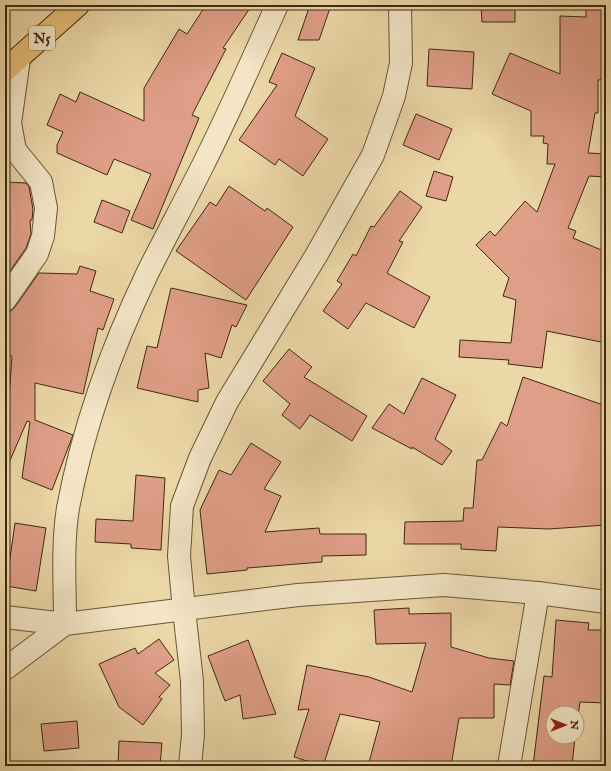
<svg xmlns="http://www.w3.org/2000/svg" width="611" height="771" font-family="'IM FELL English',serif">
<rect width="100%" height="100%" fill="#ecd7a7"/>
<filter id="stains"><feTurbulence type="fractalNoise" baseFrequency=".005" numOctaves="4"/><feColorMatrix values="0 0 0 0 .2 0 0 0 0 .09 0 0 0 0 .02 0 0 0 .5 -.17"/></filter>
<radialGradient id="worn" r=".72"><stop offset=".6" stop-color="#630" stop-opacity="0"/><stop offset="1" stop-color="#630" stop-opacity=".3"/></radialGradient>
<g fill="#df9e88" stroke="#3d2a10">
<polygon points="206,5 252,5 223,48 226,49 192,115 199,118 153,229 131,220 151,174 114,159 107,175 57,153 57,145 63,132 47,125 60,94 76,102 80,92 144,121 144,88 179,29 187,34"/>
<polygon points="310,5 331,5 319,40 298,40"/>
<polygon points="481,5 515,5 515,22 482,22"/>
<polygon points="586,5 606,5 606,79 598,80 598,113 595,113 588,153 606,154 606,177 589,176 568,228 576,231 573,238 606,252 606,343 547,331 542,368 508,364 509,360 459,357 460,340 511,343 516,300 503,296 509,278 476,245 490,231 495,236 525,201 537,212 555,164 547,164 548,144 543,143 544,136 531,136 531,111 492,94 510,53 560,74 560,16 586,17"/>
<polygon points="429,49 474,52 472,89 427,86"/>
<polygon points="282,53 315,68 295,116 328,139 303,176 279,159 275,165 239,140 277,85 269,82"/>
<polygon points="416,114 452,129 439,160 403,145"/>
<polygon points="434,171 453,177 446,201 426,196"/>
<polygon points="5,182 26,183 29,187 33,209 32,220 30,220 31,234 26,248 5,278"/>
<polygon points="229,186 265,211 267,208 293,227 246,300 176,251 210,202 216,206"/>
<polygon points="400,191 422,207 399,241 403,242 387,273 430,297 414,328 366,303 348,329 323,311 342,284 337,281 353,254 356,256 371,226 374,227"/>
<polygon points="102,200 130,211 122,233 94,222"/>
<polygon points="80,266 96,271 90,291 114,299 103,330 98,328 83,394 35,383 35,420 73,435 52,490 22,478 30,422 27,421 5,472 5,398 9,398 12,356 5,355 5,312 11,311 15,307 39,273 77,274"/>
<polygon points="171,288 247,305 236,327 232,325 221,358 205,353 209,388 198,390 198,402 137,388 147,346 157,348"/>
<polygon points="289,349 312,367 304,377 367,416 352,441 310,415 300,429 282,415 290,404 263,381"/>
<polygon points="523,377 606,406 606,525 549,529 498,527 496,551 461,549 461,544 404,544 405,522 463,521 464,508 473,508 477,460 482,460 501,422 507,426"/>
<polygon points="422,378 456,395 435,439 452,451 442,465 412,447 412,449 372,428 389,404 404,414"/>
<polygon points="251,443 281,462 264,489 281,496 265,532 319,528 320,534 366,534 366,555 322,556 322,562 247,568 247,570 207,574 200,510 219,470 231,475"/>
<polygon points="136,475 165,478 161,550 131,548 131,544 95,542 96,519 133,521"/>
<polygon points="15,523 46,528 36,591 6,586"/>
<polygon points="409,608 409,614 451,613 451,647 489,658 514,661 510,685 494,684 494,718 459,718 451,766 368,766 380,722 340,714 323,766 294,757 309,709 298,710 307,665 369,677 412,692 426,643 376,644 374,610"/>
<polygon points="556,620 589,623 588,630 606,630 606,703 580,702 577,724 577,713 553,713 553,737 575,737 572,766 533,766 544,676 552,677"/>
<polygon points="159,639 174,660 155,673 170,685 159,697 162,699 143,725 119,707 99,664 135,648 138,654"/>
<polygon points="248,640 267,691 276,714 243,719 240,695 225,701 208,656"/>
<polygon points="77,721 79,748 44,751 41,724"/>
<polygon points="119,741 162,743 160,766 118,766"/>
</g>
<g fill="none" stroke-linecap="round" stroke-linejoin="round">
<g stroke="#695536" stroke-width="24">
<g id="minor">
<polyline points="5,300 37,254 43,236 46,208 41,182 15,150 10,123 19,59"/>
<polyline points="5,617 65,624 298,595 444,585 538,593 606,602"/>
<path d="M5,669l60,-45c0,-38 -3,-79 3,-116 15,-80 45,-163 80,-236 18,-36 37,-71 55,-107 26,-52 50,-106 74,-160"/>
<polyline points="190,766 193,735 192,681 184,610 179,556 182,506 200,458 227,402 317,254 373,155 394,96 401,63 400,5"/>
<polyline points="509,766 538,593"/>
</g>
</g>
<g stroke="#3d2a10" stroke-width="24">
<polyline id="trunk" points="5,70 78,5"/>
</g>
<use href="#minor" stroke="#f3e5c6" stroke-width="22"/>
<use href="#trunk" stroke="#e6bc74" stroke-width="22"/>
</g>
<g text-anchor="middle" stroke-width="4" stroke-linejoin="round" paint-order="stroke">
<rect fill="#f3e5c6" stroke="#746247" stroke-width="1" x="29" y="26" width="26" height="24" rx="3"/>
<g font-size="14" font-weight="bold" fill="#3d2a10">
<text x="42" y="43">N5</text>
</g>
</g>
<rect width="611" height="771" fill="none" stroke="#ecd7a7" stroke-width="20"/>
<rect x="6" y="6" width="599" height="759" fill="none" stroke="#3d2a10" stroke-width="2"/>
<rect x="10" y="10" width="591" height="751" fill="none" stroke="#3d2a10"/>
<g transform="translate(565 725) rotate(90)"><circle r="19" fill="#f3e5c6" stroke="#aa9a7d"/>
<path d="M0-3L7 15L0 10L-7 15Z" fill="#8f2418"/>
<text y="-6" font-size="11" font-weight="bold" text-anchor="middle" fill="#3d2a10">N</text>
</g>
<rect width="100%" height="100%" filter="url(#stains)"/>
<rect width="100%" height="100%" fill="url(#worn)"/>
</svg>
